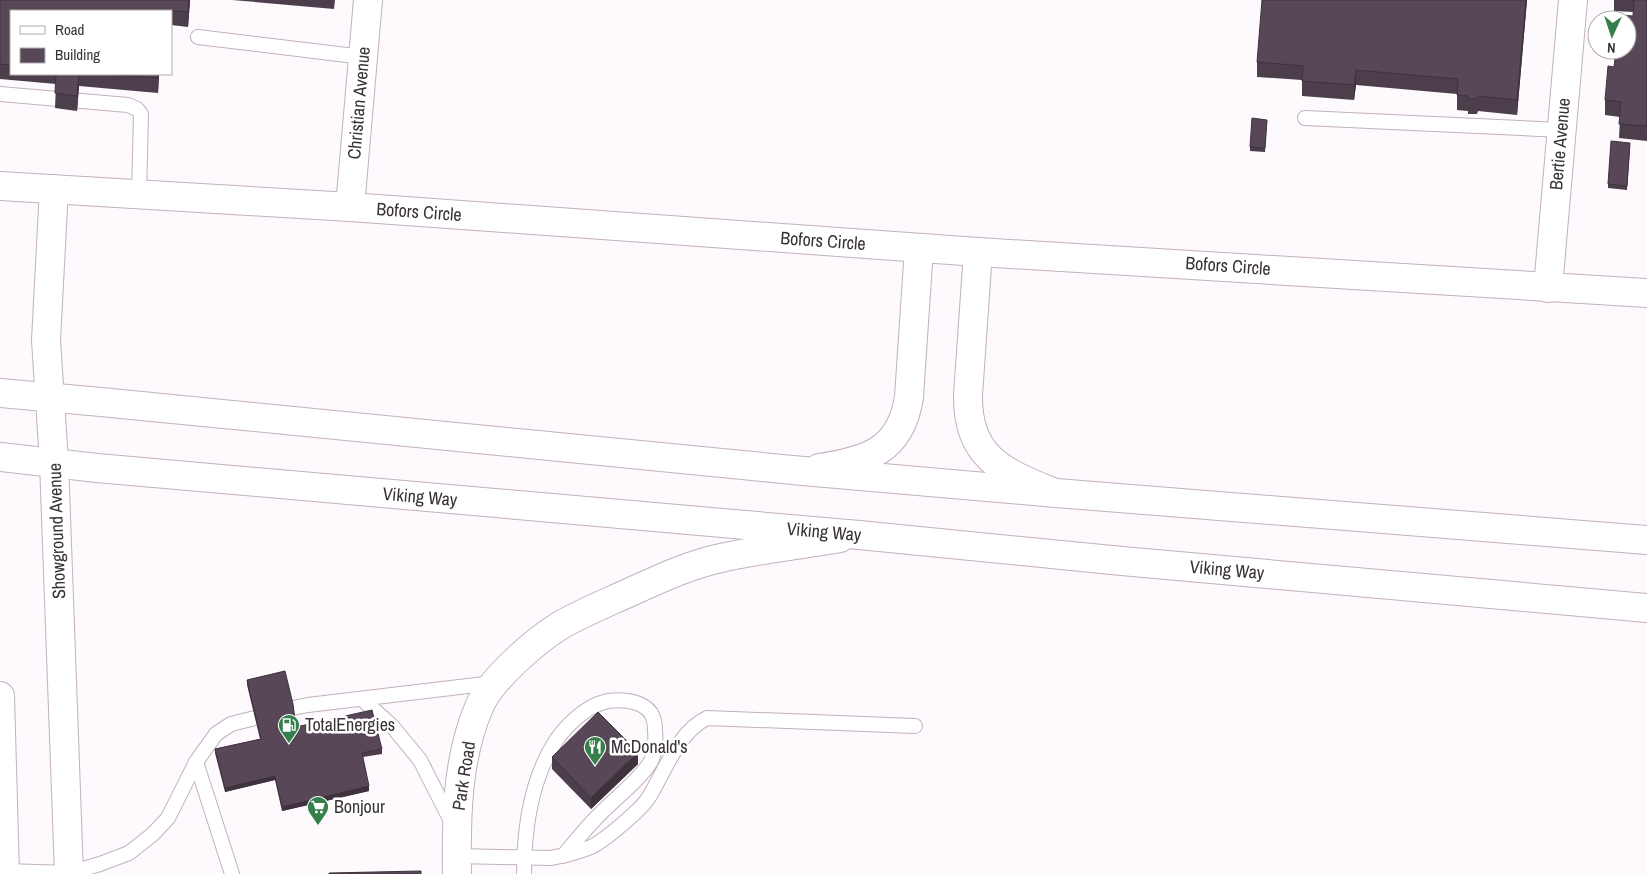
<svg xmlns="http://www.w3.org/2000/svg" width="1647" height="874" font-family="'Archivo Narrow',sans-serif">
<rect width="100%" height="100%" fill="#fdf9fd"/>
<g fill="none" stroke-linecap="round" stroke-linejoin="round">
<g stroke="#c2b0c3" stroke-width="16">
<g id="service">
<polyline points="198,37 363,57"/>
<polyline points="0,94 128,105 137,109 141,114 139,194"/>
<polyline points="1305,118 1561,130"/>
<polyline points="363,700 392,726 420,760 452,823"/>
<polyline points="293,708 308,705 493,683"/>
<polyline points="196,762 232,874"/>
<path d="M457,856l93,2c14,-2 28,-6 41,-11 13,-6 51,-38 58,-50 16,-26 29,-65 58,-79l208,8"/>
<polyline points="5,871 69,873 100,864 129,853 153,834 168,818 196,762 216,734 231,724 255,718"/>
<path d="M524,874c0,-46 7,-96 33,-135 10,-14 28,-31 44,-36 14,-5 40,-4 50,10 3,5 4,12 4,18 1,9 0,22 -4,30 -10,18 -38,39 -53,55 -12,12 -24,27 -35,40"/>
</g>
</g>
<g stroke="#c2b0c3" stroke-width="30">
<g id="minor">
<polyline points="0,186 350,207 978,252 1647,293"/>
<polyline points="54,189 46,340 54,462 69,874"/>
<polyline points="350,207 368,0"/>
<path d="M978,252l-10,143c-1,60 32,76 82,96"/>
<polyline points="1548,288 1573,0"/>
<path d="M819,468c48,-7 82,-17 90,-71l10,-149"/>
<polyline points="0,696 5,874"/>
<path d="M457,874c-1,-56 0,-115 22,-167 12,-28 56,-66 82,-82 21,-12 43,-21 65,-31 31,-14 62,-29 95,-36 39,-9 80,-13 119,-20"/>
</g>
</g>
<g stroke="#c2b0c3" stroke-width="30">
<g id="secondary">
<polyline points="0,393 101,402 803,471 1056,493 1647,540"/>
<polyline points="0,457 97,468 859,535 1122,561 1647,608"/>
</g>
</g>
<use href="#service" stroke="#fff" stroke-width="14"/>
<use href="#minor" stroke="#fff" stroke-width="28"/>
<use href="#secondary" stroke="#fff" stroke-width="28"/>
</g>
<g fill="#4c3e4b">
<polygon points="0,0 190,0 188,27 171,25 171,11 11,11 11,74 159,74 158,93 79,86 77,111 55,108 56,84 0,79"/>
<polygon points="232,0 335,0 334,9"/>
<polygon points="1527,0 1517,115 1478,111 1477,114 1468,114 1468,111 1457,110 1457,94 1356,85 1354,100 1302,96 1302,80 1257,77 1257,62"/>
<polygon points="1614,0 1647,0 1647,141 1619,138 1620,117 1605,115 1605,100 1614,67 1633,16 1633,12 1614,11"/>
<polygon points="1267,120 1265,152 1250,151 1250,147"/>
<polygon points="1630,147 1627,190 1608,188 1608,184"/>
<polygon points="247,680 296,727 382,749 382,754 363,757 369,791 282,811 275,780 225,792 215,753 215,749 260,739 247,685"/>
<polygon points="552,757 638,764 591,809 552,769"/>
</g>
<g fill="#3e323d">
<polygon points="189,0 190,0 188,27 188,12"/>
<polygon points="1526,0 1527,0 1517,115 1517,100"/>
<polygon points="1356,70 1356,85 1354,100 1354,85"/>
<polygon points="79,74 79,86 77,111 77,96"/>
<polygon points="158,74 159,74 158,93"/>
<polygon points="638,752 638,764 591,809 591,798"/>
<polygon points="275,776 275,780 225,792 225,788"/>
<polygon points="369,786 369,791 282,811 282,807"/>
</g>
<g fill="#584857" stroke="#3e323d">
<polygon points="0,0 189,0 188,12 164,10 163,11 11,11 11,65 0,64"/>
<polygon points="1262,0 1526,0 1517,100 1478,96 1477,99 1468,99 1468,96 1457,95 1458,79 1356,70 1354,85 1302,81 1303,66 1257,62"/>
<polygon points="1634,0 1647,0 1647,126 1619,124 1621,102 1605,100 1608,66 1614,67 1616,50 1627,50 1627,20 1618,20 1619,15 1633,16"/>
<polygon points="56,74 79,74 77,96 55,93"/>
<polygon points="106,74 158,74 158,78"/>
<polygon points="1252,118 1267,120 1265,148 1250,147"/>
<polygon points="1611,141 1630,143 1627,186 1608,184"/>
<polygon points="285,671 293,704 296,727 372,710 382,749 362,753 369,786 282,807 275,776 225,788 215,749 261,739 247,680"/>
<polygon points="598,712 638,752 591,798 552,757"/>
<polygon points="421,871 421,874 329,874 329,873"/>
</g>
<defs>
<g id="fuel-pin" transform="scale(1.125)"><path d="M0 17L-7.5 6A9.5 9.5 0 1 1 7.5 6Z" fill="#357f4c" stroke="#fff"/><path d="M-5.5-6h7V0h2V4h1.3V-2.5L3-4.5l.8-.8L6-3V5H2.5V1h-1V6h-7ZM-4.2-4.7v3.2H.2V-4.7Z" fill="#fff"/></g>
<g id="restaurant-pin" transform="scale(1.125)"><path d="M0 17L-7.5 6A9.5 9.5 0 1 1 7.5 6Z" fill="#357f4c" stroke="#fff"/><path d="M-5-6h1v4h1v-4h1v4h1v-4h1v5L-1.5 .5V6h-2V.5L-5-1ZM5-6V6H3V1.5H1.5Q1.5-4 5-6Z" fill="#fff"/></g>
<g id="supermarket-pin" transform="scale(1.125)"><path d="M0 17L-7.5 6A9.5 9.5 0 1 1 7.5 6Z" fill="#357f4c" stroke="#fff"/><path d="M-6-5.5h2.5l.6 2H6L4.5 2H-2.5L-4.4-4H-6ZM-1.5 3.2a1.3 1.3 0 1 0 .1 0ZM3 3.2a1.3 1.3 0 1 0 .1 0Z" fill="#fff"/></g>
</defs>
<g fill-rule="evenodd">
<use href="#fuel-pin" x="289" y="725"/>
<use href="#restaurant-pin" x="595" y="747"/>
<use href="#supermarket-pin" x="318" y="807"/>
</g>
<g text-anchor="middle" stroke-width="5" stroke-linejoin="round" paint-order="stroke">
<g font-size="18" fill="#393239" stroke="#fff">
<text transform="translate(359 103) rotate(-85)" y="6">Christian Avenue</text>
<text transform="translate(1560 144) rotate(-85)" y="6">Bertie Avenue</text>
<text transform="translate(419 212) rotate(4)" y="6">Bofors Circle</text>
<text transform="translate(823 241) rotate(4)" y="6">Bofors Circle</text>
<text transform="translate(1228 266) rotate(4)" y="6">Bofors Circle</text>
<text transform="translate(420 497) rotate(5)" y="6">Viking Way</text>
<text transform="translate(57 531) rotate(-92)" y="6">Showground Avenue</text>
<text transform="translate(824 532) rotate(5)" y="6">Viking Way</text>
<text transform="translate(1227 570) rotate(5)" y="6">Viking Way</text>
<text transform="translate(464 776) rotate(-81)" y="6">Park Road</text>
</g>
<g font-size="18" fill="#393239" stroke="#fff" text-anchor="start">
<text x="305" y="731">TotalEnergies</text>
<text x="611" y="753">McDonald's</text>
<text x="334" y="813">Bonjour</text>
</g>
</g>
<rect x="10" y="10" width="162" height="65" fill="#ffffff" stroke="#b0adb0"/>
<rect x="20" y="26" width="25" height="8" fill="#ffffff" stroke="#b0adb0"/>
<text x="55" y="35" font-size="15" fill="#393239">Road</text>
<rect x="20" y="48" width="25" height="15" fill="#584857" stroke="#b0adb0"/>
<text x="55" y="60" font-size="15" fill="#393239">Building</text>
<g transform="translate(1612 35) rotate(183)"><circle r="24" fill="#ffffff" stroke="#b0adb0"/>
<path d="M0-4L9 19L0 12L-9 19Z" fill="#357f4c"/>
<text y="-8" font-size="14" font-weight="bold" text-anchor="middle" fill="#393239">N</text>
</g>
</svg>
